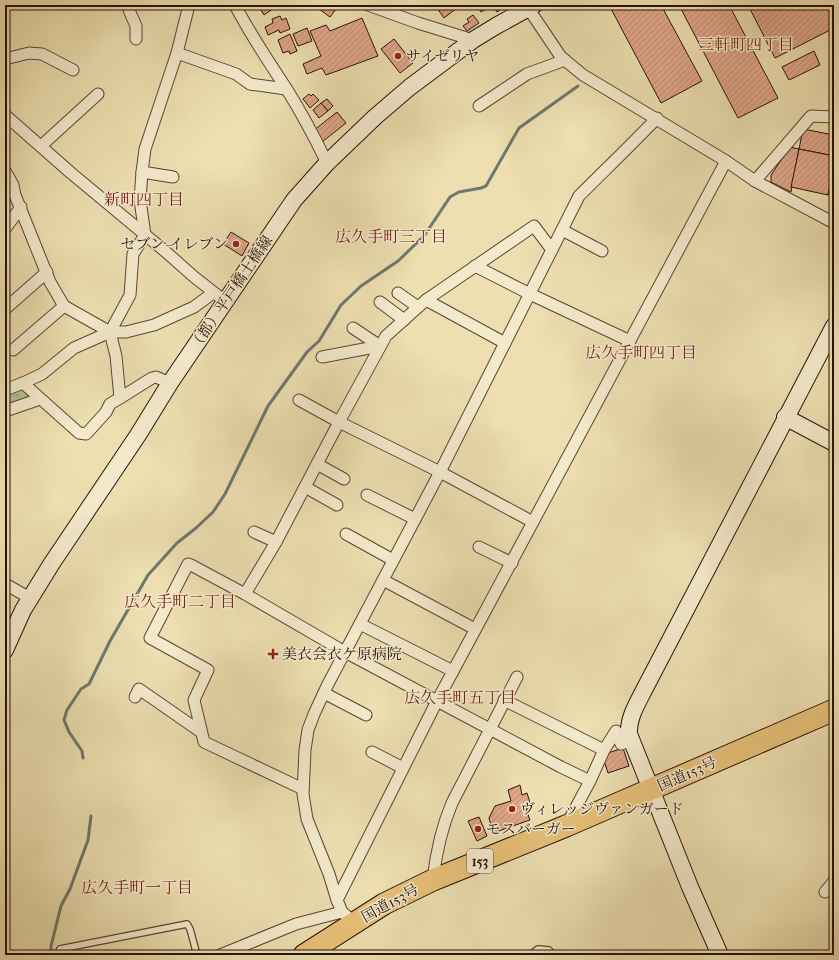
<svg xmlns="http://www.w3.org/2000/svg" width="839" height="960" font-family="'IM FELL French Canon','Noto Serif JP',serif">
<defs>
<pattern id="park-tufts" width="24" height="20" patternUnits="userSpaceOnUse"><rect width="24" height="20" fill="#b3c38f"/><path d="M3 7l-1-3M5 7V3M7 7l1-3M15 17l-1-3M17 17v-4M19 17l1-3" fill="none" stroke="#9aa67a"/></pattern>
<pattern id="building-hatch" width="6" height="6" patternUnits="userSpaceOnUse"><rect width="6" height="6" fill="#dfa68a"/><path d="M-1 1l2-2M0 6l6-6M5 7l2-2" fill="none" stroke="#bf8e76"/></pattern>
</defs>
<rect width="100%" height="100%" fill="#eddfb0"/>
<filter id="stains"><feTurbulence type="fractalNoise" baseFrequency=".005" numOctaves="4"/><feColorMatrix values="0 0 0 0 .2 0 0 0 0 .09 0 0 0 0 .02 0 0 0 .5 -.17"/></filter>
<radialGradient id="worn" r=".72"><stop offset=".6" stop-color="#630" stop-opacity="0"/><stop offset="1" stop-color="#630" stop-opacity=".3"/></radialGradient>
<polygon fill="url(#park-tufts)" stroke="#6e6a4c" points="23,383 40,399 5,411 5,390"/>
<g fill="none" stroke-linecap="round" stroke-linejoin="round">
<g stroke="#6d786e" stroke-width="3">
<polyline points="83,758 82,751 69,732 64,720 67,710 81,689 89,684 110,641 148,575 177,543 196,528 213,512 225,494 268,406 307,352 319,341 341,305 361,286 398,261 424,236 450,197 459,192 481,188 486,186 519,128 578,86"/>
<polyline points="51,955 51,946 61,906 70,889 88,840 91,816"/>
</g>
</g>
<g fill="url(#building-hatch)" stroke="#291109">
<polygon points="258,5 272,5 274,8 264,15"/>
<polygon points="322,5 339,5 330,17 319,9"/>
<polygon points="435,5 461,5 444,18"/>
<polygon points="477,5 490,5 491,6 481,12"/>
<polygon points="493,5 504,5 505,6 497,12"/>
<polygon points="609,5 661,5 702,81 661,103"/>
<polygon points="679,5 729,5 778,98 738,118"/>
<polygon points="748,5 834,5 834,28 775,58"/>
<polygon points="473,15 479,23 467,31 463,26 469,22 467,19"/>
<polygon points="280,16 282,20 286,18 290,29 280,33 279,30 268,35 265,27 273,23 272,19"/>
<polygon points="362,18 378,56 326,75 322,68 307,74 303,64 321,56 310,31 326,25 330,31"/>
<polygon points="307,28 312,41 298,46 293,34"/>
<polygon points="290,34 297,51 290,54 289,51 283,53 278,40"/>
<polygon points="394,39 413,63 400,73 381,49"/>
<polygon points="814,51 820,65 789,80 782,67"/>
<polygon points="309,94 311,96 313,94 319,100 310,108 303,99"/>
<polygon points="327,99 333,106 328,111 321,103"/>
<polygon points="321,103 328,111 319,118 313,110"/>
<polygon points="337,112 346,123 322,142 313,131"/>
<polygon points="803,129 834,135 834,156 799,149"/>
<polygon points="790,147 799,149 791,192 771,182 771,175"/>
<polygon points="799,149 834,156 834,166 828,195 791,187"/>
<polygon points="834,168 834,196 828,195"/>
<polygon points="231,232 249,243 242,256 223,244"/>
<polygon points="623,748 629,766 608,773 602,755"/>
<polygon points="520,785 522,795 527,793 532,809 526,809 530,820 493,833 489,818 495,806 511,801 508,790"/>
<polygon points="479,817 487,836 477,841 468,821"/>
</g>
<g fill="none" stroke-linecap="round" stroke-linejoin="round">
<g stroke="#5a4433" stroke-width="8">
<g id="lane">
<polyline points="57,955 60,949 187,924 190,929 197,955"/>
<polyline points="530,955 538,949 549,950 553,955"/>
</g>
</g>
<g stroke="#5a4433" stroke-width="13">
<g id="street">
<path d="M235,5c15,29 33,56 51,83 15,24 29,50 41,75"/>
<polyline points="368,5 418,23 473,40"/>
<polyline points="526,5 561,57 583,75 726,161 755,181 834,223"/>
<polyline points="129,10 136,26 136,39"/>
<polyline points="177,53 236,74 250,84 286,89"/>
<polyline points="5,59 29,53 42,54 73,70"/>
<polyline points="479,106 527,74 565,60"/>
<polyline points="5,115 71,173 166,252 193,276 226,302"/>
<polyline points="41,146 98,94"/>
<polyline points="5,171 13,185 15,195 50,282 64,306 110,332"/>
<polyline points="142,172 173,177"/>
<polyline points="755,181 811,116 834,117"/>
<polyline points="5,229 21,207"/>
<polyline points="562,230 602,251"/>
<polyline points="475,266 530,294 630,341"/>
<polyline points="398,293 418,307"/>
<polyline points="426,300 534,226 552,250"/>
<polyline points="380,302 404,320"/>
<polyline points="5,309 47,272"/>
<polyline points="353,328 380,346"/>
<polyline points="505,343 426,300 386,336 339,422 440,472 533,522"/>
<polyline points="13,350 64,306"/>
<polyline points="322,357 380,346"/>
<polyline points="23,383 79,433 86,434 88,432 106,412 110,404 120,398"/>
<polyline points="170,383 156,377 152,378 120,398 116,356 110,332 130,295 133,254 145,235 140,200 142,172 145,149 177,53 189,5"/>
<polyline points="5,390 23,383 42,374 74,348 110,332 126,332 154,325 194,307 213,293"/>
<polyline points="5,411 40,399"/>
<polyline points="317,464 344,479"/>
<polyline points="305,487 337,505"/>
<polyline points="367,495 415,519"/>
<polyline points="254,532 276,542"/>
<polyline points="346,534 393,560"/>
<polyline points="479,547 512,563"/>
<polyline points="188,564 150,638 208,670 194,700 204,742 303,789"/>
<polyline points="191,565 245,594 345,652 561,767 590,781 567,824"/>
<polyline points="383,580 475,629"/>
<polyline points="5,584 30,598"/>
<polyline points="245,594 276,542 339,422 299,400"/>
<polyline points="360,624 453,671"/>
<polyline points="324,693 366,715"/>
<polyline points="135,697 139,689 201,732"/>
<polyline points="504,700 604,750"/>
<polyline points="372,752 403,768"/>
<polyline points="590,781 604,750 616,731 621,744 632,740"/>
<path d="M433,880c3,-27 8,-51 19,-77l65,-126"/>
<polyline points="825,892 834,881"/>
<polyline points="337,900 437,701 533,522 726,161"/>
<path d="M355,923l-13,-11 -5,-12 -8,-26 -22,-55 -4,-25 2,-44 3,-20 6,-16 13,-28 113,-214 139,-276c26,-26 52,-51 78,-78"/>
<polyline points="220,955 296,924 342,912"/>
</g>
</g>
<g stroke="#291109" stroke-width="18">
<g id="secondary">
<polyline points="785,417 834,443"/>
<polyline points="5,650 23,610 52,563 138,435 170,383 294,200 327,163 375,117 410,87 473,40 496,26 534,5"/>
<path d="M720,955l-30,-68 -61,-153c-1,-16 8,-30 15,-44l190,-364"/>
</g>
</g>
<g stroke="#291109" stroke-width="23">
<polyline id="highway" points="304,955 384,904 433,880 566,826 834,710"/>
</g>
<use href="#lane" stroke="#f3eacc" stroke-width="5.5"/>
<use href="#street" stroke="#f3eacc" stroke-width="11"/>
<use href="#secondary" stroke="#f3eacc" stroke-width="16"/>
<use href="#highway" stroke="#e6c078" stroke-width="21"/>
</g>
<g fill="#8f2418" stroke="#f3eacc" stroke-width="1.5">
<circle cx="398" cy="56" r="4"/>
<circle cx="236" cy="244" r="4"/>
<path d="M271 648h4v4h4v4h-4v4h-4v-4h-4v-4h4z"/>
<circle cx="512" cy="809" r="4"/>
<circle cx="478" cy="829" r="4"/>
</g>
<g text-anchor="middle" stroke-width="3" stroke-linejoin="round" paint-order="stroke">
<rect fill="#f3eacc" stroke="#665244" stroke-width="1" x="467" y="849" width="26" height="24" rx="3"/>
<g font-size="14" font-weight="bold" fill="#291109">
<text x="480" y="866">153</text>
</g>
<g font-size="15" fill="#291109" stroke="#f3eacc" text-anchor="start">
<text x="406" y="61">サイゼリヤ</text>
<text x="228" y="249" text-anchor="end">セブン-イレブン</text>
<text x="282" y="659">美衣会衣ケ原病院</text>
<text x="520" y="814">ヴィレッジヴァンガード</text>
<text x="486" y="834">モスバーガー</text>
</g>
<g font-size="15" fill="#291109" stroke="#f3eacc">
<text transform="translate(231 293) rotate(-56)" y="5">（都）平戸橋土橋線</text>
<text transform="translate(687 774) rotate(-24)" y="5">国道153号</text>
<text transform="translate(390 903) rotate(-29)" y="5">国道153号</text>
</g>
<g font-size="16" fill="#7a1f14" stroke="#f3eacc">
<text x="746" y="50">三軒町四丁目</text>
<text x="144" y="205">新町四丁目</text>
<text x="391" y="242">広久手町三丁目</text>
<text x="641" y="358">広久手町四丁目</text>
<text x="180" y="607">広久手町二丁目</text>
<text x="460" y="703">広久手町五丁目</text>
<text x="137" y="893">広久手町一丁目</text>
</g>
</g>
<rect width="839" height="960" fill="none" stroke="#eddfb0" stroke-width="20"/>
<rect x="6" y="6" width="827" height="948" fill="none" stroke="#291109" stroke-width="2"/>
<rect x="10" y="10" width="819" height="940" fill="none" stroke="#291109"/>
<rect width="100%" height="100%" filter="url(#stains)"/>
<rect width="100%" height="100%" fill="url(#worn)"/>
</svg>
